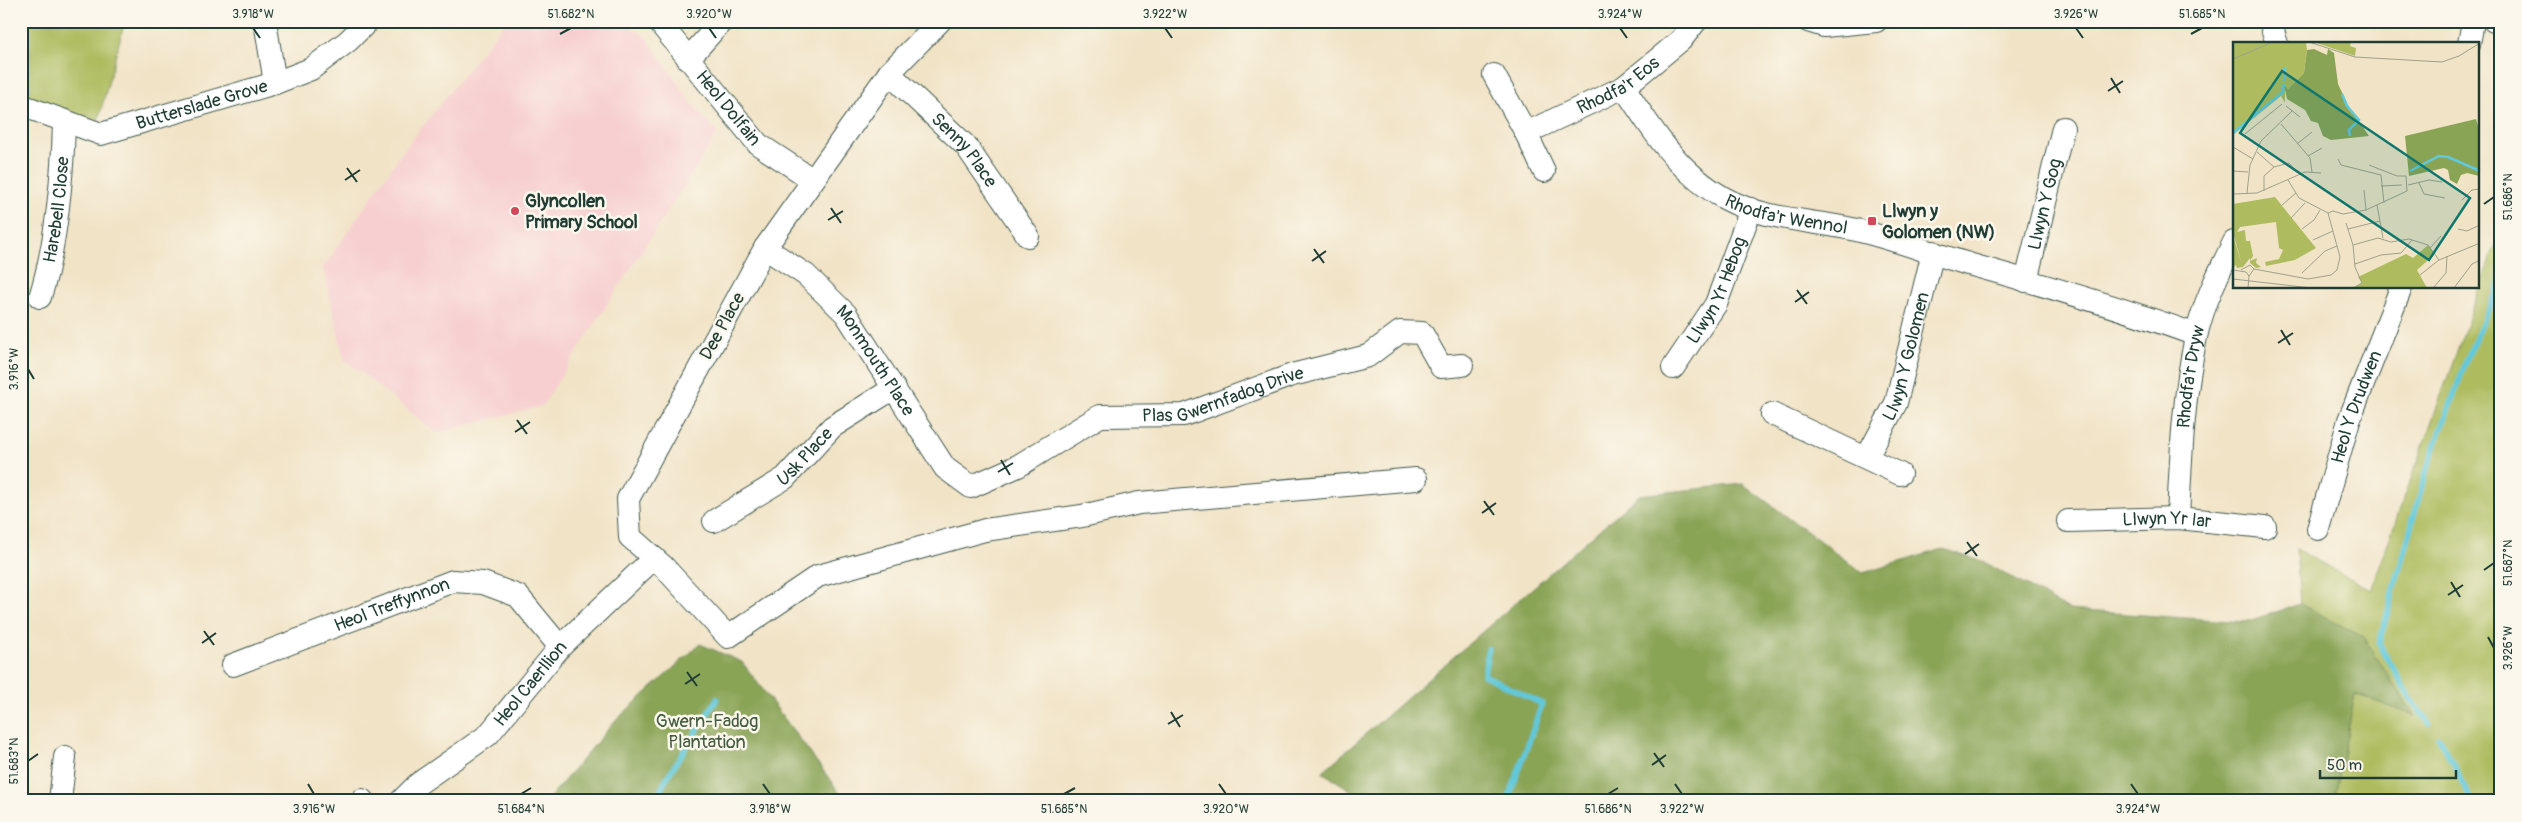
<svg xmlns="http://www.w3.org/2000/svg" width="2522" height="822" font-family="Pangolin,sans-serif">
<rect width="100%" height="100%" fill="#fbf7ec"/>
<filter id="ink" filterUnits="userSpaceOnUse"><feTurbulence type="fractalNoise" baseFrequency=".02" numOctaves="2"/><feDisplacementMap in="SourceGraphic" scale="10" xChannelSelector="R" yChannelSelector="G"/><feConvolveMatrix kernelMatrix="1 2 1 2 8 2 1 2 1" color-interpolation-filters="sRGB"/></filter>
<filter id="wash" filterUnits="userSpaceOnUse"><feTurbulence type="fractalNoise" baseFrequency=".0096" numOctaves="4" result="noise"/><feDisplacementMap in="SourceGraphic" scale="20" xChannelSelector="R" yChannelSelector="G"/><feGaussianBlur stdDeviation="1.12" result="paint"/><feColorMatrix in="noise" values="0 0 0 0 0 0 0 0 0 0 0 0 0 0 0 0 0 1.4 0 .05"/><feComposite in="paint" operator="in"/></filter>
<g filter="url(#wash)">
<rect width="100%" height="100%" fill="#f1e3c6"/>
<polygon fill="#f7cfd0" points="506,21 625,21 647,38 692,104 718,133 542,406 437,433 344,359 323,268 401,154"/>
<g fill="#aebc5f" stroke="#667c4a">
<polygon points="21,21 125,21 95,132 21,106"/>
<polygon points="2501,229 2501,801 2334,801 2355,694 2414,715 2363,637 2300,604 2296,549 2371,590"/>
</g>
<g fill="#8aa456" stroke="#547045">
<polygon points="1743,484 1863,573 1943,549 1984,562 2069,610 2245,622 2300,604 2363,637 2415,716 2355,694 2334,801 1368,801 1322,772 1639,495"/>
<polygon points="700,644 742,662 846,801 547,801 615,721"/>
</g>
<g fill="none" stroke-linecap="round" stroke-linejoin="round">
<g stroke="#60c9db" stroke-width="5.5">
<polyline points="1488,649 1484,675 1542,704 1508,801"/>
<polyline points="2429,724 2409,696 2379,644 2426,472 2468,356 2501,281"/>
<polyline points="2439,738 2473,801"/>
<polyline points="656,801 666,779 717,699"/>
</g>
</g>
</g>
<g filter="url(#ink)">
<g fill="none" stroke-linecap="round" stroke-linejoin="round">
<g stroke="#3e564a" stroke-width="24">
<g id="minor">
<polyline points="265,21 275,83"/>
<path id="s1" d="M658,21l100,123 55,36"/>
<polyline points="940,21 889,73 765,248 628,499 630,537 663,566 728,637 818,576 985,530 1082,516 1139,503 1416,479"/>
<polyline points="1808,21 1824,26 1876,21"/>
<polyline points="2270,21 2277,44"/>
<polyline points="2494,21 2501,22"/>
<polyline points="2469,44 2473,21"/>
<polyline points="688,59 722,21"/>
<path id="s2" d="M889,73l77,73 62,90"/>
<polyline points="1494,75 1526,133 1544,171"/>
<path id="s3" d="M1624,87c27,42 55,86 100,111 40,22 86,22 128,31 41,9 80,25 120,36 75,21 151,43 224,70"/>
<path id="s4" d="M21,105l80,29 174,-51 36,-14 37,-28 20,-20"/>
<path id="s5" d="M1526,133l98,-46 57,-47 15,-19"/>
<path id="s6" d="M765,248l41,27 40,39 99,154 26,19 47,-21 82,-50 84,-1 108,-40 76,-19 32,-24 22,1 19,34 21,-2"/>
<path id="s7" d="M2026,281l37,-153"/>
<path id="s8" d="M40,297c16,-50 23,-123 24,-176"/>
<path id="s9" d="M1673,368l43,-64 35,-95"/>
<polyline points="1772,414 1900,474"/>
<path id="s10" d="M1867,457l29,-54 37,-151"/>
<path id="s11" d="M2178,518c3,-61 5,-121 18,-181 7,-33 23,-65 38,-95"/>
<path id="s12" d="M714,521l71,-43 47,-51 62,-39"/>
<path id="s13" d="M2068,521l110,-3 87,9"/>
<path id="s14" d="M2318,529l31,-109 52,-132"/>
<path id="s15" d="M233,665l220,-84 30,2 35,13 42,51"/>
<polyline points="362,800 363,801"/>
<polyline points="60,801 65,757"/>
<path id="s16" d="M401,801l17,-17 70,-49 72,-88 94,-89"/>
</g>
</g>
<use href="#minor" stroke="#fff" stroke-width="22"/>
</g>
</g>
<path fill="none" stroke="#1f3d34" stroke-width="2" d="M253,28l7,10M709,28l7,10M1165,28l7,10M1620,28l7,10M2076,28l7,10M560,34l11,-6M2191,34l11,-6M2111,78l9,15M2108,91l15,-10M347,168l10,14M345,180l15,-10M2484,204l10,-7M831,208l10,15M828,220l15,-9M1314,249l10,14M1312,261l14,-10M1797,290l10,14M1795,302l14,-10M2281,330l9,15M2278,343l15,-10M28,369l6,10M517,420l10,14M515,432l15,-10M1001,460l9,15M998,472l15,-9M1484,501l10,14M1482,513l14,-10M1967,542l10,14M1965,554l14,-10M2484,570l10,-7M2451,582l9,15M2448,595l15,-10M204,631l10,14M2488,637l6,11M202,643l14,-10M687,672l10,14M685,684l15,-10M1171,712l9,15M1168,724l15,-9M1654,753l10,14M28,761l10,-7M1652,765l14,-10M308,784l6,10M763,784l7,10M1219,784l7,10M1675,784l7,10M2131,784l7,10M521,794l10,-6M1064,794l11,-6M1608,794l10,-6"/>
<g fill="#d1495b" stroke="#fbf7ec" stroke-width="2">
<circle cx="515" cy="211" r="5"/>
<rect x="1867" y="216" width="10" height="10" rx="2.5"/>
</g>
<g text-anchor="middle" stroke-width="5" stroke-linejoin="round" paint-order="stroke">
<g font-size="18" fill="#1f3d34" stroke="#fbf7ec">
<text dy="6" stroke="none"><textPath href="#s5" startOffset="104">Rhodfa'r Eos</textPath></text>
<text dy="6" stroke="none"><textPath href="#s4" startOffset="190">Butterslade Grove</textPath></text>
<text dy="6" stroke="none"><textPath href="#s1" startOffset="112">Heol Dolfain</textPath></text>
<text dy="6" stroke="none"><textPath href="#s2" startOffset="108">Senny Place</textPath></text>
<text dy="6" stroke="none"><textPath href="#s7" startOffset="79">Llwyn Y Gog</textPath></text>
<text dy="6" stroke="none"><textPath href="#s8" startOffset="89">Harebell Close</textPath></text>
<text dy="6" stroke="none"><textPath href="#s3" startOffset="216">Rhodfa'r Wennol</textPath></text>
<text dy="6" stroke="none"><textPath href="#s9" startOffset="90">Llwyn Yr Hebog</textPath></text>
<text transform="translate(722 326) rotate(-61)" y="6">Dee Place</text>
<text dy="6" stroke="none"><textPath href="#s10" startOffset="109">Llwyn Y Golomen</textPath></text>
<text dy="6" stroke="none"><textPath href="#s6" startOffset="160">Monmouth Place</textPath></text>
<text dy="6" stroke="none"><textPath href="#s11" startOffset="142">Rhodfa'r Dryw</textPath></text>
<text dy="6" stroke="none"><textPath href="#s6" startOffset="594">Plas Gwernfadog Drive</textPath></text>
<text dy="6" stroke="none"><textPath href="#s14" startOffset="128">Heol Y Drudwen</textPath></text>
<text dy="6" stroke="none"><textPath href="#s12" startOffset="112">Usk Place</textPath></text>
<text dy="6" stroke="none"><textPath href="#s13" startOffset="99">Llwyn Yr Iar</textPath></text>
<text dy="6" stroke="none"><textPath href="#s15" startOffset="170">Heol Treffynnon</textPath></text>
<text dy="6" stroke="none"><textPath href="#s16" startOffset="176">Heol Caerllion</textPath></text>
</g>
<g font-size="18" font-weight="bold" fill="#1f3d34" stroke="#fbf7ec" text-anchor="start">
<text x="525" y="207">Glyncollen<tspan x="525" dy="21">Primary School</tspan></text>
<text x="1882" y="217">Llwyn y<tspan x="1882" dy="21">Golomen (NW)</tspan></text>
</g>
<g font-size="18" fill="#435d3f" stroke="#fbf7ec">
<text x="707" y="727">Gwern-Fadog<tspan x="707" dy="21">Plantation</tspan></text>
</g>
</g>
<g transform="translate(2233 42)">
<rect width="246" height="246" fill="#f1e3c6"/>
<path d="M0,0h73l1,8 -3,23 -16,16 -3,-3v17l-4,-7 -48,39zM81,0h37l-1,4 6,2 -1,8zM42,155l41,51 -21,12 -29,6 -1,-4 14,-3 4,-9 -4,-2 -3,-26 -36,5 -3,5 8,-2 1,11h4l3,15 -3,5 7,-3 -1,5 5,4 -5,1 -6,-5v-5l-7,9 -6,1 -1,-3 -3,3v-32l9,28 -9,-31v-29zM195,203l7,9 -18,16 10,18h-74l9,-5 -4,-6 48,-23 7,4z" fill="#aebc5f"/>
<path d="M81,7l13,6 1,-6 6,4 4,31 10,21 21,31 -38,4 -8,-4 -5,-13 -7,-2 -6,-11 -18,-11 -3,-14 4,4 16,-16 3,-23zM243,77l4,14 -1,43 -12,-3 -6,2 -4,9 -7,-4 -2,-10 -4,-2 -35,8 -4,-40z" fill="#8aa456"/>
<path fill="none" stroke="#60c9db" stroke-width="2.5" d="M51,40l1,-15M109,52l5,12 12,14 -10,10 1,6M0,91l50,-41 1,-9M177,129l29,-15 9,1 32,14"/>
<path fill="none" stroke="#9da18c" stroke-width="1" d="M76,0l46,15 87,5 17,-6 21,-13M0,17l40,-17M53,64l14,11M48,82l29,34 2,14M12,92l37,-30M64,102l15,-12M0,105l20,12M24,110l17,15M75,114l14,-8M105,117l3,6 40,10 3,28M0,129l15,1M55,138l11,18 29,15 5,-2 10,3 23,-4 41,-19 -1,-15h-9l-28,-11M186,141l5,11 21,4M175,143l21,-5 13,2M148,144l21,-1M131,148l2,20M31,149v-15l10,-9 15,-4 10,11M14,151l3,-28 11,-24 31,-30M0,152l24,-1 48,-21 16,1M229,158l10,-10 8,-1M49,163l14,-12M144,163l6,33M58,176l14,-15M113,181l7,22 2,22 7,16 -9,5M69,187l12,-9 6,-10M115,187l32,-8M225,187l9,2 13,-6M80,198l20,-9M120,203l25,-7 13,4 18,-3 19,6 11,15M197,206l11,-12M122,222l26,-9 20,-2 11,-13M21,227l54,10 23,-4 6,-5 3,-13 -12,-44M0,228l13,2 3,4M8,228l9,-5 4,4M69,231l23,-22 12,-5M187,233l19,-15 41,-17M0,237l78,9M15,246l1,-12 5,-7M200,246l13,-15 1,-17M221,246l18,-24 8,-4"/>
<path fill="#0f766e" fill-opacity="0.15" stroke="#0f766e" stroke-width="2.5" d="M49,29l188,127 -41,62 -189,-127z"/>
<rect width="246" height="246" fill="none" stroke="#1f3d34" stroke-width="2.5"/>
</g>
<rect width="2522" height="822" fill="none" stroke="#fbf7ec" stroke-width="55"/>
<path d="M2320 770v8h136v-8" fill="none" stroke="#1f3d34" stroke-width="2.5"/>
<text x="2327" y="770" font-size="15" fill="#1f3d34" stroke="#fbf7ec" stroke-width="4" paint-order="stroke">50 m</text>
<rect x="28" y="28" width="2466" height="766" fill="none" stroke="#1f3d34" stroke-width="2"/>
<g font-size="12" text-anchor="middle" fill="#1f3d34">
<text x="253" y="18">3.918°W</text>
<text x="571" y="18">51.682°N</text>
<text x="709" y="18">3.920°W</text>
<text x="1165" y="18">3.922°W</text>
<text x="1620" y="18">3.924°W</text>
<text x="2076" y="18">3.926°W</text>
<text x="2202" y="18">51.685°N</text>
<text transform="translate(2508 197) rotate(-90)" y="4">51.686°N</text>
<text transform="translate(14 369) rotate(-90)" y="4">3.916°W</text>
<text transform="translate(2508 563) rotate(-90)" y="4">51.687°N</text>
<text transform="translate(2508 648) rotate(-90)" y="4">3.926°W</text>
<text transform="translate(14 761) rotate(-90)" y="4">51.683°N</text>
<text x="314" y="813">3.916°W</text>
<text x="521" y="813">51.684°N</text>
<text x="770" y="813">3.918°W</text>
<text x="1064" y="813">51.685°N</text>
<text x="1226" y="813">3.920°W</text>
<text x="1608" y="813">51.686°N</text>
<text x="1682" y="813">3.922°W</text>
<text x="2138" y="813">3.924°W</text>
</g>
</svg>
